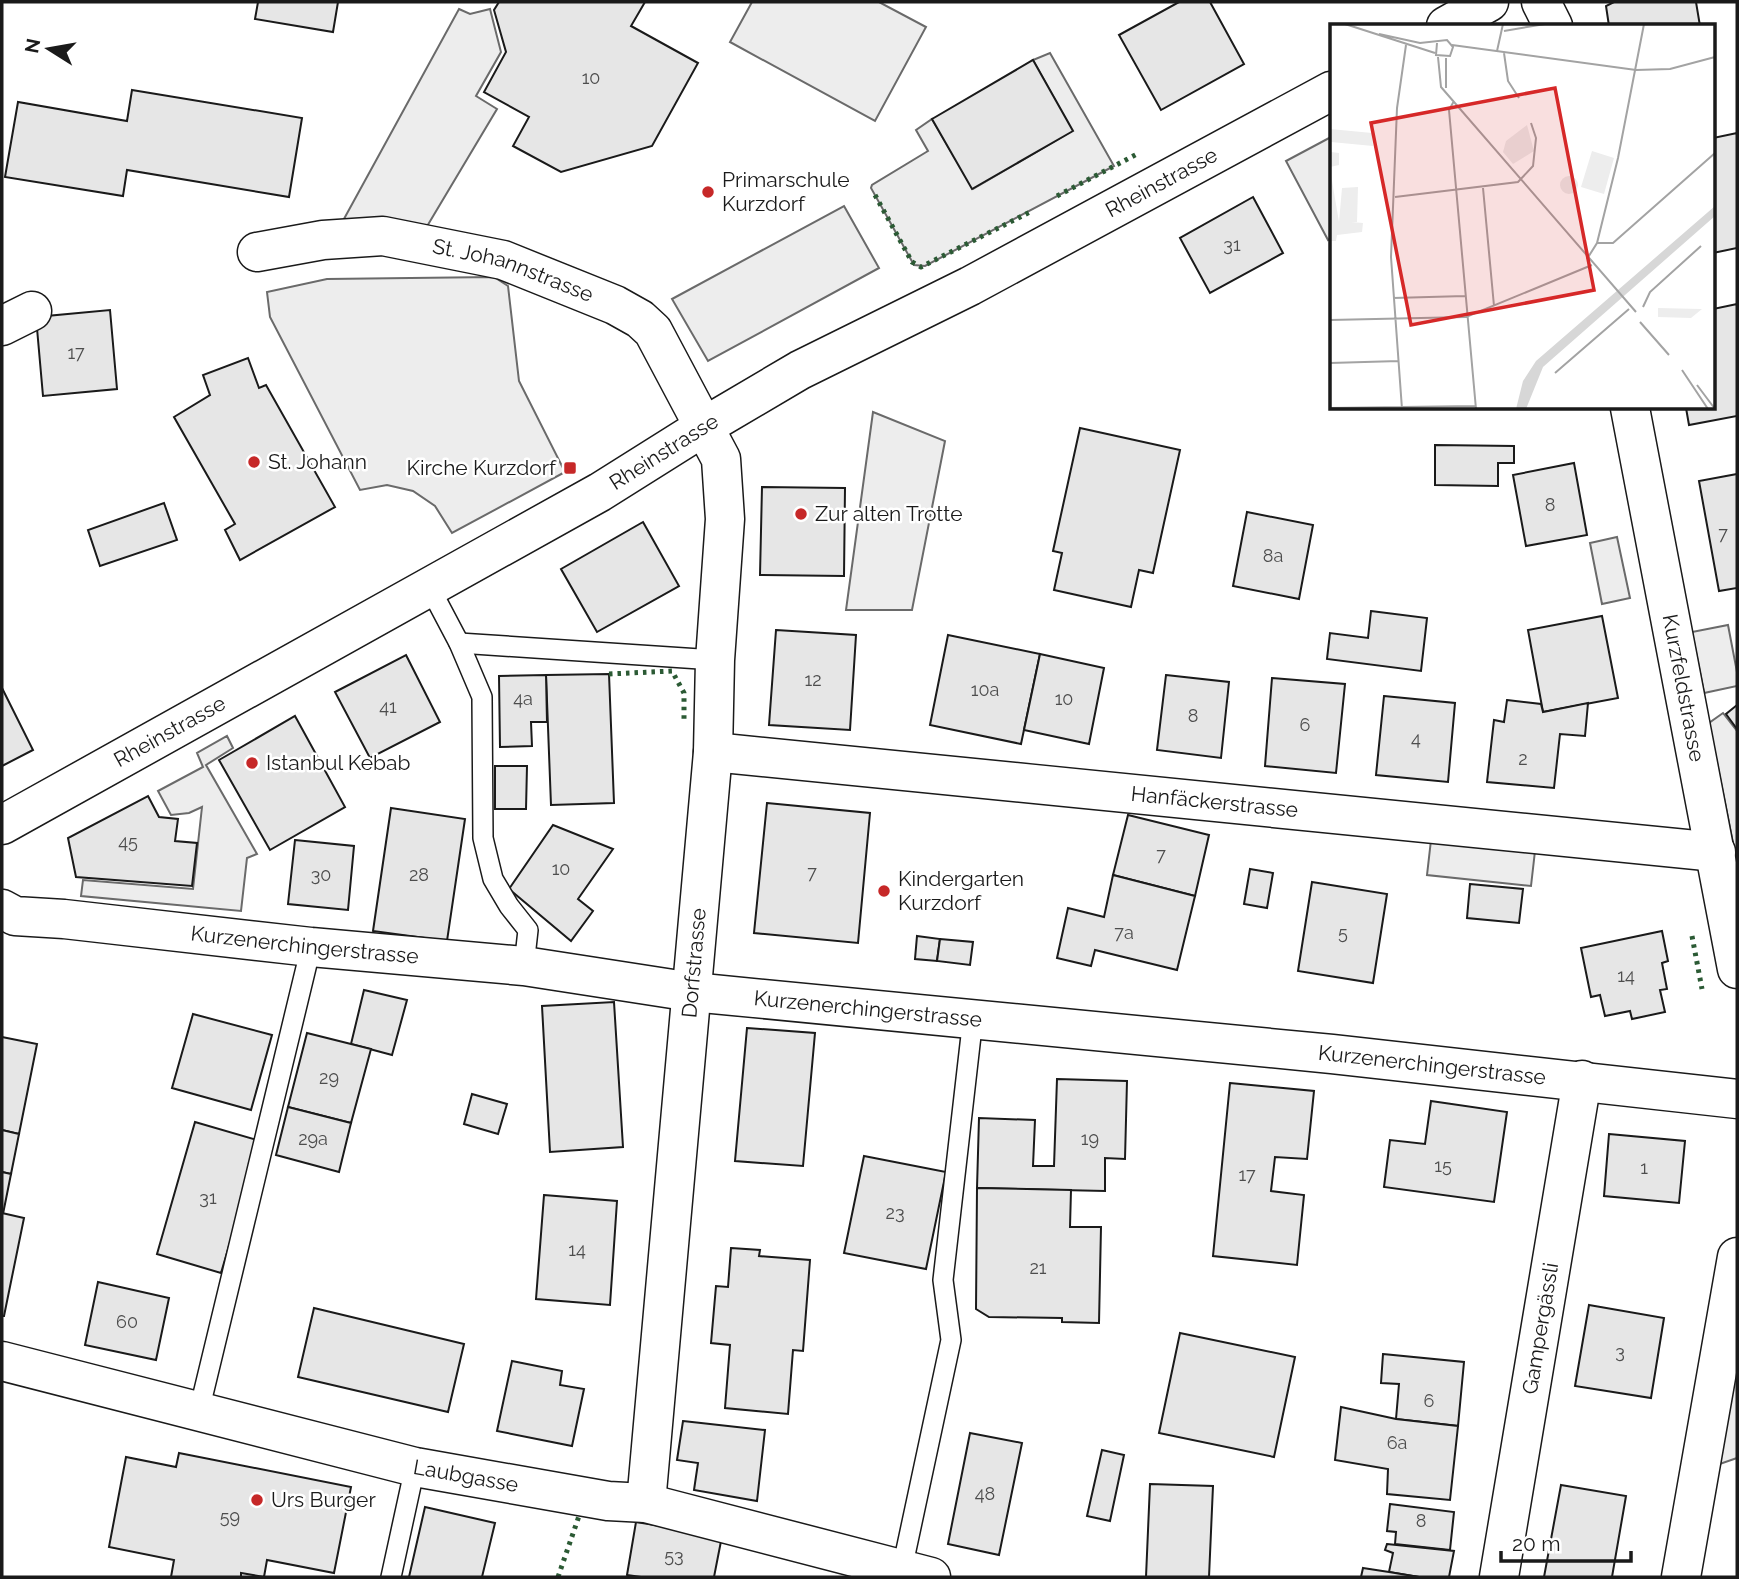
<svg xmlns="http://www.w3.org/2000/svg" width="1739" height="1579" font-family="Raleway,sans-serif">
<rect width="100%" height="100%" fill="#fff"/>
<g fill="#ededed" stroke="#6a6a6a" stroke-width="2">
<polygon points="752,2 879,2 926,27 875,121 730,42"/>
<polygon points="459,9 470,14 490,9 501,52 476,96 497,109 426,228 339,228"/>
<polygon points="1050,53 1114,166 925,266 914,265 871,188 872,185 928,151 916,130 932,119 973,189 1072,131 1033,60"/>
<polygon points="1331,137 1331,238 1328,240 1286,161"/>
<polygon points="844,206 879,268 708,361 672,299"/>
<polygon points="494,277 508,286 519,381 565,472 452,533 435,506 413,491 387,485 360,490 270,317 267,292 327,279"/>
<polygon points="873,412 945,441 912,610 846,610"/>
<polygon points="1617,537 1630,598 1602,604 1590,543"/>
<polygon points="1728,625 1737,672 1737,686 1704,693 1692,632"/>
<polygon points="1723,713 1737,731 1737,848 1734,848 1709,723"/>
<polygon points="227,736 233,748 206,765 257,854 247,858 241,911 81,896 83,880 193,889 202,807 189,813 171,815 158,791 203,767 197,753"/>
<polygon points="1431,840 1535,851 1531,886 1427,875"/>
<polygon points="1737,1338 1737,1458 1714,1466"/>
</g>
<g fill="#e6e6e6" stroke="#1a1a1a" stroke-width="2">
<polygon points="258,2 338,2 333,32 255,19"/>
<polygon points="499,2 645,2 631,26 698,63 652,146 561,172 513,146 529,117 484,92 506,52 494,10"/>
<polygon points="1179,2 1210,2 1244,64 1161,110 1119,35"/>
<polygon points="1614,2 1696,2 1700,26 1609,26 1606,6"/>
<polygon points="1033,60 1073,131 972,189 932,119"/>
<polygon points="132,90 302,118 289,197 127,170 123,196 5,177 18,102 127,121"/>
<polygon points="1737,133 1737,248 1713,253 1713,138"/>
<polygon points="1253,197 1283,253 1210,293 1180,238"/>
<polygon points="1737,304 1737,416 1689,425 1686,408 1713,408 1713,309"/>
<polygon points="110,310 117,389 43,396 36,317"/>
<polygon points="248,358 259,388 266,385 335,507 240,560 225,530 235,524 174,417 210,395 203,375"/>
<polygon points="1080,428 1180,450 1153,573 1139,570 1131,607 1054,590 1062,553 1053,551"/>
<polygon points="1435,445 1514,446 1514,463 1498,463 1498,486 1435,485"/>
<polygon points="1574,463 1587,535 1526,546 1513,475"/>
<polygon points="1737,474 1737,588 1719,591 1699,481"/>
<polygon points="762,487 845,488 844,576 760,575"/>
<polygon points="164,503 177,540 100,566 88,530"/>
<polygon points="1247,512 1313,525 1299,599 1233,586"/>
<polygon points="643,522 679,586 597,632 561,569"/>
<polygon points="1371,611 1427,618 1421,671 1327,659 1330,633 1368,638"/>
<polygon points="1602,616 1618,698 1543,712 1528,630"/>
<polygon points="776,630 856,635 850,730 769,725"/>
<polygon points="948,635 1040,654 1021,744 930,725"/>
<polygon points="1040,654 1104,668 1089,744 1024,730"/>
<polygon points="406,655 440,722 370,758 335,692"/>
<polygon points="609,674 614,803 551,805 546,675"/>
<polygon points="546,675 547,722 531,722 532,746 500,747 499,676"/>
<polygon points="1166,675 1229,682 1221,758 1157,750"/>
<polygon points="1272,678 1345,684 1336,773 1265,766"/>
<polygon points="2,688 33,750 2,766"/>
<polygon points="1384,696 1455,703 1448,782 1376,775"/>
<polygon points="1507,700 1541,704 1543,712 1588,703 1585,736 1560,734 1554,788 1487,782 1494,720 1504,722"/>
<polygon points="1737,705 1737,729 1726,714"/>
<polygon points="295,716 345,807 270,850 219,760"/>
<polygon points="495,766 527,766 526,809 495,809"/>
<polygon points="148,796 159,817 178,819 175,841 197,843 192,886 76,877 68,838"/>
<polygon points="767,803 870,813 858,943 754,933"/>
<polygon points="391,808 465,819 447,941 373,931"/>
<polygon points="1128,815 1209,835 1195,896 1113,875"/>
<polygon points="553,825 613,849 578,899 593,911 571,941 509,889"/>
<polygon points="295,840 354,846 348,910 288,904"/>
<polygon points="1250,869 1273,873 1267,908 1244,904"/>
<polygon points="1113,875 1195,896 1177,970 1095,950 1091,966 1057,958 1068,908 1104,917"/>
<polygon points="1312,882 1387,894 1373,983 1298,971"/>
<polygon points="1470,884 1523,889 1519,923 1467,918"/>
<polygon points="1662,931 1668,961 1662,963 1667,989 1660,990 1665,1012 1632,1019 1630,1011 1605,1016 1600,995 1591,997 1581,948"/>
<polygon points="917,936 940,939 937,961 915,959"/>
<polygon points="940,939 973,942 970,965 937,961"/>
<polygon points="364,990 407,1000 392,1055 351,1044"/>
<polygon points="614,1002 623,1147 550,1152 542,1006"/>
<polygon points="193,1014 272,1035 251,1110 172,1088"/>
<polygon points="747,1028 815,1033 803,1166 735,1161"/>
<polygon points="307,1033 371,1049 351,1123 288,1107"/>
<polygon points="2,1037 37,1044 19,1134 2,1130"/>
<polygon points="1057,1079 1127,1081 1125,1159 1105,1158 1105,1191 977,1188 979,1118 1035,1120 1033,1166 1054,1166"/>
<polygon points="1230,1083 1314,1091 1307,1159 1275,1157 1271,1191 1304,1195 1297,1265 1213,1256"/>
<polygon points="472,1094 507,1104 498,1134 464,1124"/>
<polygon points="1431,1101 1507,1112 1494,1202 1384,1187 1390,1140 1425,1144"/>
<polygon points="288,1107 351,1123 339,1172 276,1155"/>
<polygon points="195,1122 260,1141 221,1273 157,1254"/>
<polygon points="2,1130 19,1134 11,1174 2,1172"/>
<polygon points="1609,1134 1685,1141 1679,1203 1604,1196"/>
<polygon points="864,1156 946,1172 926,1269 844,1253"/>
<polygon points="2,1172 11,1174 3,1214 2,1213"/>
<polygon points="977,1188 1071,1190 1070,1227 1101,1227 1099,1323 1062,1322 1062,1318 989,1317 976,1309"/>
<polygon points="544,1195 617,1201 610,1305 536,1299"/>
<polygon points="2,1213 24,1218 4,1316 2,1316"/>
<polygon points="731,1248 760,1250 759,1256 810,1260 803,1351 793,1350 788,1414 725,1408 730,1345 711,1343 716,1286 728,1287"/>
<polygon points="98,1282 169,1298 156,1360 85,1345"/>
<polygon points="1589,1305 1664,1318 1651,1398 1575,1386"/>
<polygon points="314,1308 464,1344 448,1412 298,1377"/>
<polygon points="1180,1333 1295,1357 1274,1457 1159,1433"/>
<polygon points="1383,1354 1464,1362 1458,1426 1396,1419 1399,1384 1381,1383"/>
<polygon points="512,1361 562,1371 560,1385 584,1389 572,1446 497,1431"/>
<polygon points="1341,1407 1396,1419 1458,1426 1450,1500 1387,1494 1388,1469 1335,1460"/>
<polygon points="683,1421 765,1430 757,1501 694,1490 698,1463 677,1460"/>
<polygon points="970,1433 1022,1443 999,1555 948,1544"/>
<polygon points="1102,1450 1124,1455 1110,1521 1087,1516"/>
<polygon points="179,1453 351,1487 334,1573 267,1560 264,1577 241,1573 241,1577 171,1577 174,1560 109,1547 126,1457 176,1467"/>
<polygon points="1150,1484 1213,1486 1209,1577 1146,1577"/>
<polygon points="1561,1485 1626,1496 1612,1577 1544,1577"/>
<polygon points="1390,1504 1454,1512 1450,1550 1395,1544 1396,1532 1387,1531"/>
<polygon points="425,1507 495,1523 482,1577 409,1577"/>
<polygon points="636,1522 722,1536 714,1577 641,1577 627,1575"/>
<polygon points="1387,1544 1454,1551 1449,1577 1419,1577 1389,1572 1393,1553 1385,1550"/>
<polygon points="1363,1568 1389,1572 1419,1577 1361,1577"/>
</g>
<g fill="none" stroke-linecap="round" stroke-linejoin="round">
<g stroke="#1a1a1a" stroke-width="22">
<g id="lane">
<polyline points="430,588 459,643 482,697 483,838 493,879 509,906 528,930 524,966"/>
<polyline points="459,643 715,660"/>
<polyline points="199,1411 311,947"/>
<polyline points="902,1569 951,1340 943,1280 973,1018"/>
<polyline points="391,1577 415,1467"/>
</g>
</g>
<g stroke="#1a1a1a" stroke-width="41">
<g id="street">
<polyline points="1541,2 1553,26"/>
<path id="s1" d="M257,252l66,-12 60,-4 120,24 112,45 25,14 13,12 68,128 4,60 -10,141 -2,92 -67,751"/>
<polyline points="2,326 32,311"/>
<path id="s2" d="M1630,408l107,561"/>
<path id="s3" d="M713,752l1003,100"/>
<path id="s4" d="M2,909l13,7 49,3 247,28 213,19 168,26 640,62 405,45"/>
<path id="s5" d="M2,1361l413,106 193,34 38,2 285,74"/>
<path id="s6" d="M1499,1577l83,-497"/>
<polyline points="1681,1577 1737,1257"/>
</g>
</g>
<g stroke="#1a1a1a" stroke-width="41">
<g id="primary">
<polyline points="1446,26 1489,2"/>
<path id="s7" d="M2,825l598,-333 105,-66 95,-56 170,-84 361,-195"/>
</g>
</g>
<use href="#lane" stroke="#fff" stroke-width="19"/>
<use href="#street" stroke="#fff" stroke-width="38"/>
<use href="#primary" stroke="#fff" stroke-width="38"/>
<g stroke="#2b5a34" stroke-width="5" stroke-dasharray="3.5 5" stroke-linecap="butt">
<polyline points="875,195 912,262 921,267 1030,212"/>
<polyline points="1057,196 1139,153"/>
<polyline points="609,674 672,671 684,693 684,720"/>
<polyline points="1692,936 1702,989"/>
<polyline points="558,1577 579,1516"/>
</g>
</g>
<g fill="#c62828" stroke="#fff" stroke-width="2.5">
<circle cx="708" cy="192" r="7"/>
<circle cx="254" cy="462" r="7"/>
<rect x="563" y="461" width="14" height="14" rx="3.5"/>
<circle cx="801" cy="514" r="7"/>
<circle cx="252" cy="763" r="7"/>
<circle cx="884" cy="891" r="7"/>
<circle cx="257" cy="1500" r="7"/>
</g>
<g text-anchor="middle" stroke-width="5" stroke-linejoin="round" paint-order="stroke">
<g font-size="18" fill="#4d4d4d">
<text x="591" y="84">10</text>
<text x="1232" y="251">31</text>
<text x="76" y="359">17</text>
<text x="1550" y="511">8</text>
<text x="1723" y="540">7</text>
<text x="1273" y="562">8a</text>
<text x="813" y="686">12</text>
<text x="985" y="696">10a</text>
<text x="523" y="705">4a</text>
<text x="1064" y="705">10</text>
<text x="388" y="713">41</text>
<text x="1193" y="722">8</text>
<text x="1305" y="731">6</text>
<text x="1416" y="745">4</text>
<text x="1523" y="765">2</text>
<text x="128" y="848">45</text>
<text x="1161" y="861">7</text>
<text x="561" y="875">10</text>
<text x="812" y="879">7</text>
<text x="321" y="881">30</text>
<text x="419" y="881">28</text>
<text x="1124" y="939">7a</text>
<text x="1343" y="939">5</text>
<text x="1626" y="982">14</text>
<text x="329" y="1084">29</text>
<text x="313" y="1145">29a</text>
<text x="1090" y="1145">19</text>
<text x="1443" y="1172">15</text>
<text x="1644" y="1174">1</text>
<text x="1247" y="1181">17</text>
<text x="208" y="1204">31</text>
<text x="895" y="1219">23</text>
<text x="577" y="1256">14</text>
<text x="1038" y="1274">21</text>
<text x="127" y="1328">60</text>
<text x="1620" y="1358">3</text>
<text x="1429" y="1407">6</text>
<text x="1397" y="1449">6a</text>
<text x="985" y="1500">48</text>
<text x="230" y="1523">59</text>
<text x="1421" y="1527">8</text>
<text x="674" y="1562">53</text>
</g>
<g font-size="21" fill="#1a1a1a" stroke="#fff" text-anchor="start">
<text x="722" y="187">Primarschule<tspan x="722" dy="24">Kurzdorf</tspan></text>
<text x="268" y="469">St. Johann</text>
<text x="556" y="475" text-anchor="end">Kirche Kurzdorf</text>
<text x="815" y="521">Zur alten Trotte</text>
<text x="266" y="770">Istanbul Kebab</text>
<text x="898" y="886">Kindergarten<tspan x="898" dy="24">Kurzdorf</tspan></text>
<text x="271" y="1507">Urs Burger</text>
</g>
<g font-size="21" fill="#1a1a1a" stroke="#fff">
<text dy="7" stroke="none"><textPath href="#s7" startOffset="1326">Rheinstrasse</textPath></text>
<text dy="7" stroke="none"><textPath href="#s1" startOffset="262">St. Johannstrasse</textPath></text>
<text dy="7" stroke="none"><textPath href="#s7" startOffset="760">Rheinstrasse</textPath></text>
<text dy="7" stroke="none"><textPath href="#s2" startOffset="285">Kurzfeldstrasse</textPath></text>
<text dy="7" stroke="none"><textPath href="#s7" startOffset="192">Rheinstrasse</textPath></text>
<text dy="7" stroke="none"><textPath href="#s3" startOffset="504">Hanfäckerstrasse</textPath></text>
<text dy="7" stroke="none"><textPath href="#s4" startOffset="306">Kurzenerchingerstrasse</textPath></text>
<text transform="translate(694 963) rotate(-85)" y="7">Dorfstrasse</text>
<text dy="7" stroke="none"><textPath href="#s4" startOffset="873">Kurzenerchingerstrasse</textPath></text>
<text dy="7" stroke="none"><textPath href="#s4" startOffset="1440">Kurzenerchingerstrasse</textPath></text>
<text dy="7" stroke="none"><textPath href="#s6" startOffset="252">Gampergässli</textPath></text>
<text dy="7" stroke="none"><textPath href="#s5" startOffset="478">Laubgasse</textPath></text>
</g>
</g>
<g transform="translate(1330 24)">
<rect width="385" height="385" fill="#fff"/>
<path d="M197,101l7,26 -21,13 -10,-12 3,-11zM0,105l42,4 1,13 -42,-4v10l8,1v12l-9,2zM262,127l22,7 -10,36 -23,-7zM0,145l9,53 3,-34 16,-1 -1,35h-6l12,1 -1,9 -25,3 -1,6h-6zM230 161a9 9 0 1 1 18 0a9 9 0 1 1-18 0ZM328,284l43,1h1l-11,9 -33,-1z" fill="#ededed"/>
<path d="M385,182v10l-172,151 -17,42h-10l7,-28 13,-20z" fill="#d7d7d7"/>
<path fill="none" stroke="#a3a3a3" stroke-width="2" d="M15,0l90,29M174,7l41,-7M49,10l41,9 27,-3 6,7 -3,9 -14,-1 1,-12M122,21l184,25 34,-1 45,-12M167,27l6,-27M174,29l4,28 11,17M108,33l3,30 195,225M116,64v-30M124,77l-5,9 27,299M153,164l11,118M65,173l123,-15 15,-16 3,-28 -5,-15M267,219h16l102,-90M257,235l10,-16 21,-85 26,-134M63,274l72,-2M313,283l7,-15 51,-46M0,296l136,-3 126,-52M310,298l29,33M0,339l69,-2M352,346l26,39M225,349l74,-64M367,361l18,24M0,384l145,-2M72,385l-11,-152 6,-149 9,-63"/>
<path fill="#d62828" fill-opacity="0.15" stroke="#d62828" stroke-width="3.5" d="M225,64l39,202 -183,35 -40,-202z"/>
<rect width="385" height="385" fill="none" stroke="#1a1a1a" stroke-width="3.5"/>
</g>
<rect width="1739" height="1579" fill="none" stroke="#1a1a1a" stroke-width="7"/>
<g transform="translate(49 49) rotate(281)" stroke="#ffffff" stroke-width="5" paint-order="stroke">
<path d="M0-5L12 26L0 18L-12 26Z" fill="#1a1a1a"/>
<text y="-10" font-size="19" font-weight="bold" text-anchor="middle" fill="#1a1a1a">N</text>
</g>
<path d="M1501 1551v10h130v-10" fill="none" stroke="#1a1a1a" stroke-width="3.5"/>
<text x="1512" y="1551" font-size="21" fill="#1a1a1a" stroke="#ffffff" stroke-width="5" paint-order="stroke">20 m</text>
</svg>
